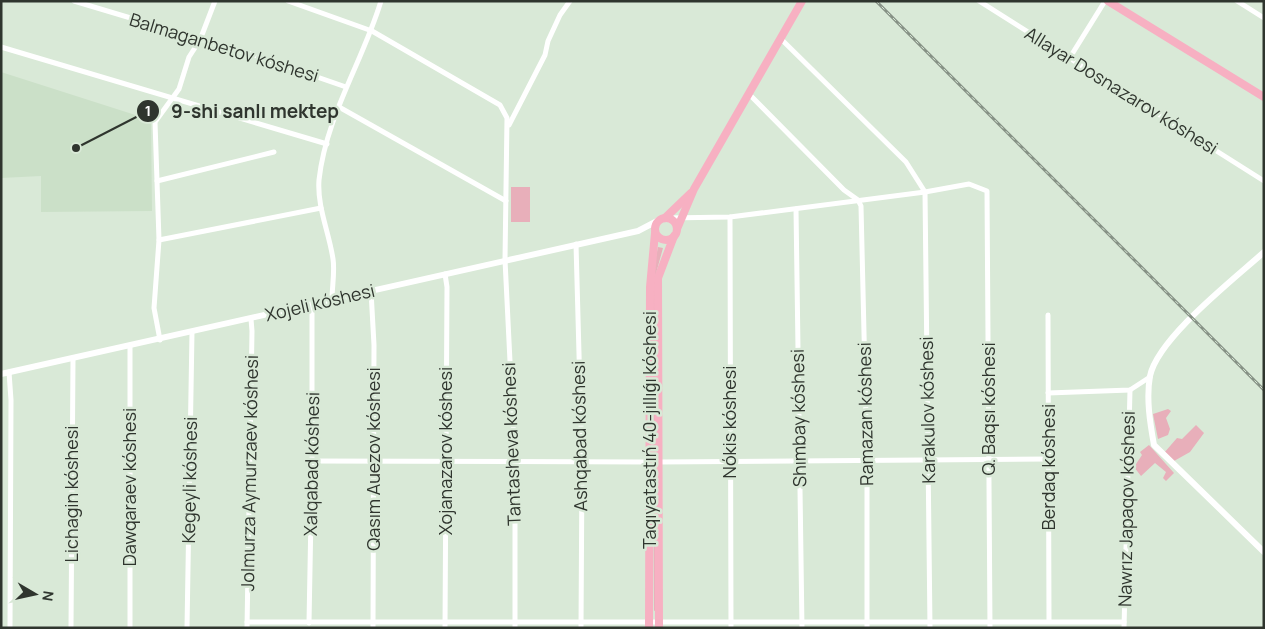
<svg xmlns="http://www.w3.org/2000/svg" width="1265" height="629" font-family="Manrope,sans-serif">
<rect width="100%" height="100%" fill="#d9e9d7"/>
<polygon fill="#cbe0c8" points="1,72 151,120 152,211 41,212 41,176 1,178"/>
<g fill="#e8afba">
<rect x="511" y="187" width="19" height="35"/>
<polygon points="658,247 663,248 655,277 656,610 654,611 652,277"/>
<polygon points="1168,409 1171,411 1166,418 1170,429 1168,435 1158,439 1153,414"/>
<polygon points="1196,425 1204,433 1190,452 1174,461 1164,453 1177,438 1182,439"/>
<polygon points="1149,445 1174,473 1166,481 1163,478 1166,472 1155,463 1141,476 1134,467 1142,455 1140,452"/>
</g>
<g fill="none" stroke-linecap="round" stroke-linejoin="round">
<g stroke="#fff" stroke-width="5">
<polyline points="74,1 251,54 346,87"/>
<polyline points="288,1 372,31 500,105 507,118 505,260 515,463 515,628"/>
<polyline points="979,1 1264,181"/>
<polyline points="1237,1 1264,18"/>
<polyline points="780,38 906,162 925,192 930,628"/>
<polyline points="1,47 327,144"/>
<polyline points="1069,59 1105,1"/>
<polyline points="749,94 844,190 858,200 861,206 867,460 867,628"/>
<polyline points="339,107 506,201"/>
<polyline points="509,125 545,55 548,41 560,15 570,1"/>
<polyline points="157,181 274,152"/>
<polyline points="796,209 802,628"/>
<polyline points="730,217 731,628"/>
<polyline points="668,218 730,217 925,192 969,184 987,191 990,628"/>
<polyline points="159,240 321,208"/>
<polyline points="576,244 582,463 581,628"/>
<polyline points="445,274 447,287 445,628"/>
<polyline points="371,291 374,345 373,628"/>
<path d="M332,300c0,-13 3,-29 1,-41 -4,-27 -16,-52 -14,-79 7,-64 44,-119 62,-179"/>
<polyline points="1048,315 1049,620"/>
<polyline points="160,340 154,308 159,240 155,122 179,89 189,57 200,40 215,1"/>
<polyline points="130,347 130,628"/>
<polyline points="9,372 11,400 10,628"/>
<polyline points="1048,393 1130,390 1150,377"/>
<polyline points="312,461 650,462"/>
<polyline points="659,462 1048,459"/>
<polyline points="247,622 1124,622"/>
<polyline points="309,623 312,461 312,305"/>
<polyline points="71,628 73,360"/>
<polyline points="187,628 192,332"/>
<polyline points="247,628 252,331 251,319"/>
<polyline points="1124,628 1130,390"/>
</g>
<g stroke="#fff" stroke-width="6">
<path d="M1264,252c-30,27 -106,86 -114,124 -4,22 0,47 4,69l110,107"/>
<polyline points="1,374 638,231 659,220"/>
</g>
<g stroke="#f7b0c2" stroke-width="8">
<polyline points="1108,1 1264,97"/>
<circle cx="666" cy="229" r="11"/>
<polyline points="665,218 691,193"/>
<polyline points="677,229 694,189 802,1"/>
<polyline points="649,628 650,287 655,233"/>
<polyline points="659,628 658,278 674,236"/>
</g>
<g stroke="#869185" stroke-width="3">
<polyline id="rail" points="876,1 1264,390"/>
</g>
<use href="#rail" stroke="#d9e9d7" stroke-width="1" stroke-dasharray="4" stroke-linecap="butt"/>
</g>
<g text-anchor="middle" stroke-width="5" stroke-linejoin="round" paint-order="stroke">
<g font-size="18" fill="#2f352e" stroke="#d9e9d7">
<text transform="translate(224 48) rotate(17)" y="6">Balmaganbetov kóshesi</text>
<text transform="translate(1121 91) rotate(32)" y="6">Allayar Dosnazarov kóshesi</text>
<text transform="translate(320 303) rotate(-13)" y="6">Xojeli kóshesi</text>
<text transform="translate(989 409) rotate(-90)" y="6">Q. Baqsı kóshesi</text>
<text transform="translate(928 410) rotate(-91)" y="6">Karakulov kóshesi</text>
<text transform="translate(866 414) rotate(-91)" y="6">Ramazan kóshesi</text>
<text transform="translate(799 418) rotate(-91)" y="6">Shımbay kóshesi</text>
<text transform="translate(730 422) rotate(-90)" y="6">Nókis kóshesi</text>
<text transform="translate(650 430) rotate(-90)" y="6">Taqıyatastıń 40-jıllıǵı kóshesi</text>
<text transform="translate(580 436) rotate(-91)" y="6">Ashqabad kóshesi</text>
<text transform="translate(512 444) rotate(-92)" y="6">Tantasheva kóshesi</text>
<text transform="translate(446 451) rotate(-90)" y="6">Xojanazarov kóshesi</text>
<text transform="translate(374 459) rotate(-90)" y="6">Qasım Auezov kóshesi</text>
<text transform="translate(312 464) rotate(-89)" y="6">Xalqabad kóshesi</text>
<text transform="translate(1049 467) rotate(-90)" y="6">Berdaq kóshesi</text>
<text transform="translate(250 473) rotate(-89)" y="6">Jolmurza Aymurzaev kóshesi</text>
<text transform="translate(190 480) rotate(-89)" y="6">Kegeyli kóshesi</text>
<text transform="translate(130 487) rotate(-90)" y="6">Dawqaraev kóshesi</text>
<text transform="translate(72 494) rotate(-90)" y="6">Lichagin kóshesi</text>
<text transform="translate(1127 509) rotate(-89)" y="6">Nawrız Japaqov kóshesi</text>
</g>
</g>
<path fill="none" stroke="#2f352e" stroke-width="2" d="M76 148L148 111"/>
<g fill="#2f352e" stroke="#d9e9d7" stroke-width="2">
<circle cx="76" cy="148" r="5"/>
<circle cx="148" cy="111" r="12"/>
</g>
<g font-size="15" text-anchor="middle" font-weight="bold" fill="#fff">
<text x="148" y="116">1</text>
</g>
<g font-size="19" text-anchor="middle" font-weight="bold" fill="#2f352e" stroke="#d9e9d7" stroke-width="5" stroke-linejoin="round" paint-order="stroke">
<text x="255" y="118">9-shi sanlı mektep</text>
</g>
<rect width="1265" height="629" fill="none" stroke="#2f352e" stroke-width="5"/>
<g transform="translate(35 594) rotate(99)" stroke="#d9e9d7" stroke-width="4" paint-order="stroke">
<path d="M0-4L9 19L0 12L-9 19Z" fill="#2f352e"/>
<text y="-8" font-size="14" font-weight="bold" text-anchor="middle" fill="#2f352e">N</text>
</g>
</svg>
